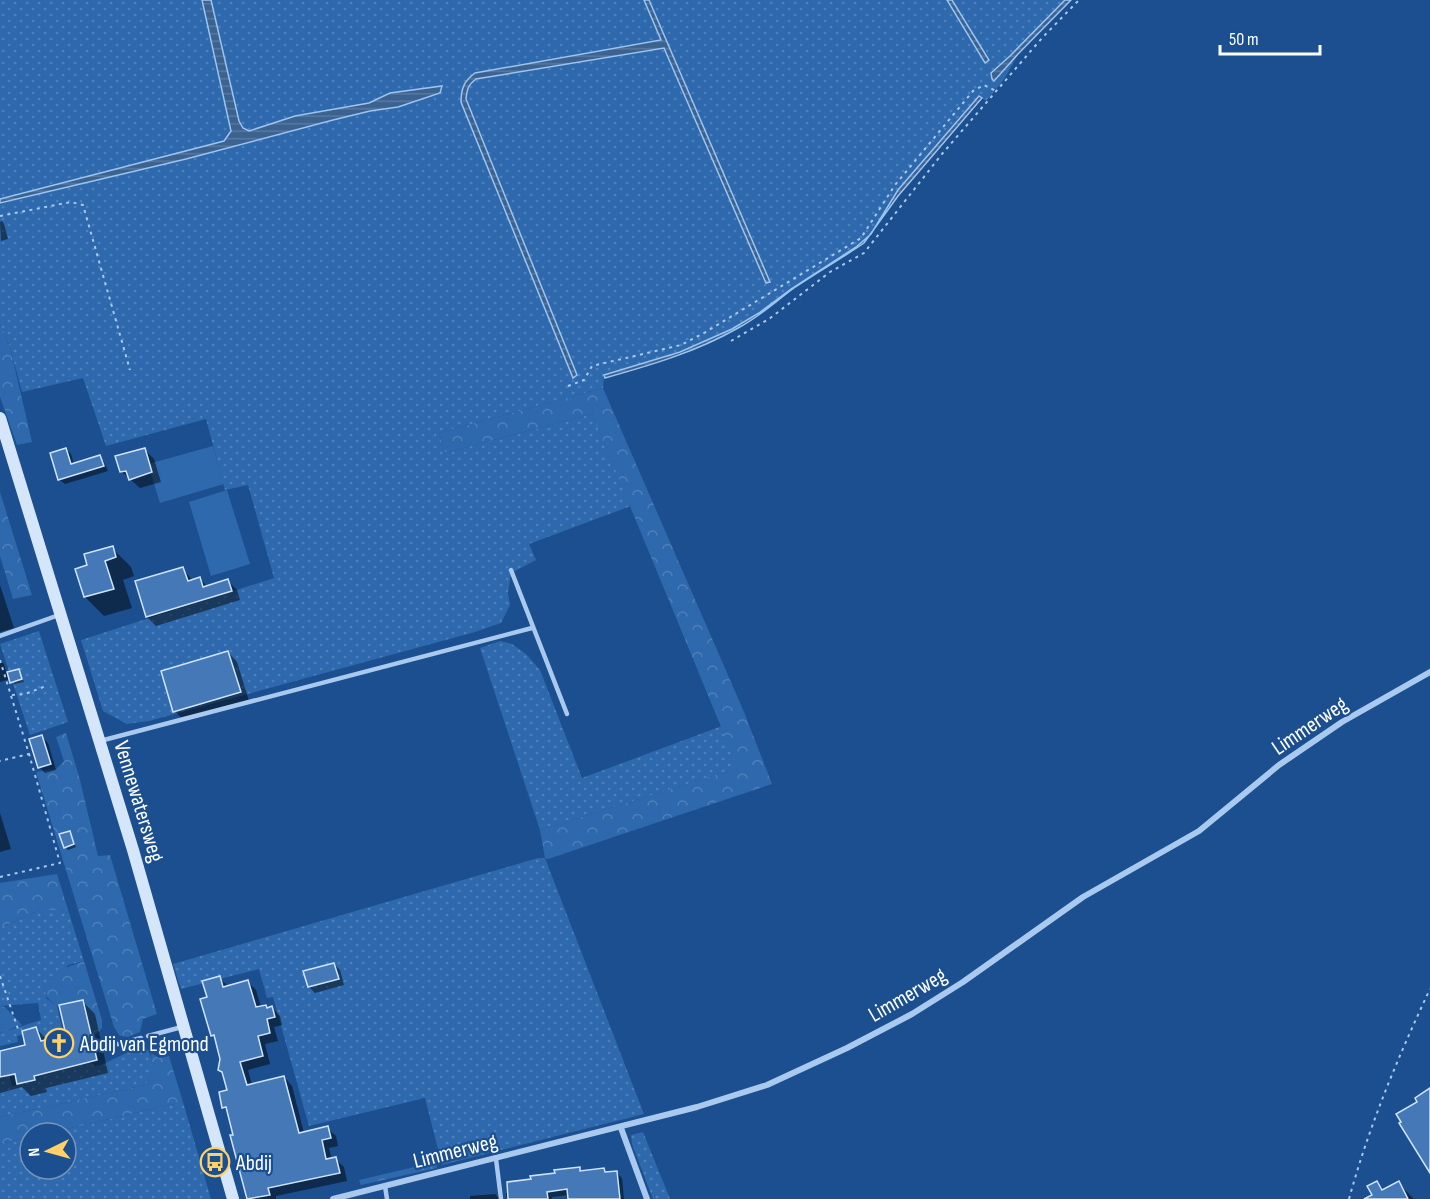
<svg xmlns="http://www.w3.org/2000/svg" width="1430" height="1199" font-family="'Sofia Sans Condensed',sans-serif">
<defs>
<pattern id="green-dots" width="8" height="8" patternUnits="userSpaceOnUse" patternTransform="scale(1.5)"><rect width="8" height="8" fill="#2e69ad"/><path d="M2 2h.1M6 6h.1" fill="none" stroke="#4d80b9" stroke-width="1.8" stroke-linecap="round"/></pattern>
<pattern id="forest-crowns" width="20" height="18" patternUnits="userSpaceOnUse" patternTransform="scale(1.5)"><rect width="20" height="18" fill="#2e69ad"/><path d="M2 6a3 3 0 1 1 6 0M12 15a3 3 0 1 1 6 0" fill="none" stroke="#4d80b9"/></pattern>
<pattern id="water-rules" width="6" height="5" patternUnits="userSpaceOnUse" patternTransform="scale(1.5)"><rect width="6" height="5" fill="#3c6290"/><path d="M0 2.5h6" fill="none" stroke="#597aa1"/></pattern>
</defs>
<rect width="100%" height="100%" fill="#1b4f8f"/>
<g fill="url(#green-dots)">
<polygon points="0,0 1065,0 1010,56 991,73 995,80 1018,54 1005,78 986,101 979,96 898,190 871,234 863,241 791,289 759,313 732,329 690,348 604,376 603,388 439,433 445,453 592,414 631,506 529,544 536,560 511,573 508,593 510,605 501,623 475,632 149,721 127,724 103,711 81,640 274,578 248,485 225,490 206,419 106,446 83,378 22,392 10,347 0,324 0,204 166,161 0,199"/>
<polygon points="39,631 68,722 30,735 0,644"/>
<polygon points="500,641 512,644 526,654 540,670 582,778 722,726 739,768 540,830 480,648"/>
<polygon points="538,858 545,858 644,1114 442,1165 425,1098 309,1126 273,997 267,998 259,969 181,989 173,964"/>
<polygon points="40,910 57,910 69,913 84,961 68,965 46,998 57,1006 64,1037 38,1044 34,1032 17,1036 18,1042 0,1046 0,1033 41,1020 38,1003 0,1006 0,928"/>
<path d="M141,1046h4c9,11 11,28 0,39l-145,32v-39l9,-3 3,11 18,-4 -2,-7 60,-14 7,5 6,-1z"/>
<polygon points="183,1102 211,1199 0,1199 0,1144 30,1137 30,1169 66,1169 66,1133 49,1133"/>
<polygon points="643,1132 670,1199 653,1199 632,1144 631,1135"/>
</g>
<g fill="url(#forest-crowns)">
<polygon points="0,324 10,347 32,442 17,445 0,397"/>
<polygon points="603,388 744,712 772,784 548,859 545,858 540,830 738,768 592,414 445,453 439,433"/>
<polygon points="0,492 32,595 13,599 0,556"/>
<polygon points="66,733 80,780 98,856 110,855 157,1014 143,1019 140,1032 128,1037 120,1036 114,1027 36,772 56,769 64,761 56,737"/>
<polygon points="57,874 69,913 57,910 40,910 0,928 0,883"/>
<path d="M84,961l18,59v8l-10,10 -8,-38 -27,6c-9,-7 -13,-10 -13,-21l18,-16z"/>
<polygon points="0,1006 5,1007 22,1025 0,1033"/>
<path d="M151,1053l8,5 10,-2 14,46 -134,31h-19v4l-30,7v-27l145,-32c9,-9 7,-20 6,-32z"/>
<polygon points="436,1162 437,1168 361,1185 359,1180"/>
</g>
<g fill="#2e69ad">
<polygon points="213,446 224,484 160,503 148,464"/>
<polygon points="227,490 250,564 211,576 189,502"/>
</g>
<g fill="url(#water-rules)" stroke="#9cc4f0" stroke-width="1.5">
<polygon points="202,0 211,0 239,121 243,128 249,131 295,116 369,103 390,93 442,86 440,93 398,107 370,111 333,120 186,159 0,203 0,199 224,141 231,131"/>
<path d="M644,0h5l121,282 -4,1 -102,-235 -188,31c-8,6 -9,10 -10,20l111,276 -4,3 -112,-276c0,-13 3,-21 14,-29l186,-33z"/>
<polygon points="947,0 952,0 989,60 985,63"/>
<polygon points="1065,0 1071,0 1018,54 994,81 992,79 991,73 1010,56"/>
<path d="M979,96l3,2 -84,98 -34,47c-23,16 -47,29 -70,45 -19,14 -35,29 -56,40 -42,24 -87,37 -133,50l-1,-3 76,-23 52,-23 27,-16 32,-24 65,-42 15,-13 27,-44z"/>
</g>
<g fill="#0007">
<polygon points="2,221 4,224 8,239 1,241 0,222"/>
<polygon points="66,449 71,454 74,464 99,457 104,462 108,471 65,484 60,480 51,454"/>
<polygon points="144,449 154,459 161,482 140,488 121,471"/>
<polygon points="112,548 131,567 134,576 123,580 132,608 104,616 85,597 77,570 89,566"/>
<polygon points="183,569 193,581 200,579 208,587 228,581 237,590 240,600 156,626 147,617"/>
<polygon points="0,585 14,628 0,632"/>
<polygon points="228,652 237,662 249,701 184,721 175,711"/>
<polygon points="0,660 4,664 7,674 19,671 24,682 14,684 11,679 0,682"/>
<polygon points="42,737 48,743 56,770 45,773 39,767"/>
<polygon points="0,813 11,849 0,852"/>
<polygon points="69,833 76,847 68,850 65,847"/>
<polygon points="334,964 340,970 344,985 315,993 309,987"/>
<polygon points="219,978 228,986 248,982 256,990 261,1007 272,1008 280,1016 282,1025 274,1027 278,1041 265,1044 270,1064 248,1070 252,1085 284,1077 292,1086 304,1133 327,1128 336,1136 338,1146 329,1148 332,1160 335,1159 344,1167 347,1181 276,1196 276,1199 249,1199 232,1136 234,1136 228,1112 224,1107 229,1091 216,1039 212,1035 208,997"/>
<polygon points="82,1001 95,1014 108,1073 46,1088 47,1092 31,1096 22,1087 0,1093 0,1052 27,1046 36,1028 48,1041 68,1036"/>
<polygon points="579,1169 582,1172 604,1170 608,1173 616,1172 622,1178 624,1199 570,1199 569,1195 552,1197 552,1199 507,1199 506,1193 532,1181"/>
<polygon points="1377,1182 1384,1190 1398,1183 1414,1199 1376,1199"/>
<polygon points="495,1194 500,1199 470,1199 470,1196"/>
</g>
<g fill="#4478b7" stroke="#cfe3fa" stroke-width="1.5">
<polygon points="66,448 71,464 100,455 104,466 58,480 50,453"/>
<polygon points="145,448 152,472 129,480 126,471 120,472 115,456"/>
<polygon points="113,546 116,557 105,561 114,589 84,597 75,569 87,565 84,554"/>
<polygon points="183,567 188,581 200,577 203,587 228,579 232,591 146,617 135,581"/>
<polygon points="228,651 241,692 173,712 161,671"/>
<polygon points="19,669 22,679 10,683 7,672"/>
<polygon points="42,735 51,764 38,768 29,739"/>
<polygon points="70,831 74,844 64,848 59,834"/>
<polygon points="334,963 339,979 308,987 303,971"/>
<polygon points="220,976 223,987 248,980 256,1007 266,1005 267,1008 272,1006 275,1017 267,1019 270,1033 258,1036 263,1056 240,1062 247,1085 284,1076 299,1133 328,1126 331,1138 322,1140 326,1159 336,1157 340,1173 268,1188 270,1195 247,1199 230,1135 233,1135 226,1107 222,1108 219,1092 227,1090 222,1072 218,1070 220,1059 214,1035 211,1036 200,999 207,997 202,981"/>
<polygon points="83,1000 97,1060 34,1076 35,1080 17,1084 15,1074 0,1077 0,1051 25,1045 22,1031 36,1027 41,1041 66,1035 59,1005"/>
<polygon points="1430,1088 1430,1173 1399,1123 1401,1122 1396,1114 1417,1102 1415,1098"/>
<polygon points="580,1167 580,1171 604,1168 605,1172 617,1171 620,1199 568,1199 567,1189 547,1192 548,1199 508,1199 507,1182 531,1179 530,1176 555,1173 554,1170"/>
<polygon points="1377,1181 1382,1190 1399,1181 1408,1199 1364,1199 1372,1195 1367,1186"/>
</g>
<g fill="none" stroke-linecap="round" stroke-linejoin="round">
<g stroke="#a9c9ee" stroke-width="2" stroke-dasharray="3 4.5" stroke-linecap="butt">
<polyline points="0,216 71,202 83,205 130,370"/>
<polyline points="731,341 769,319 830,272 864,253 942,154 1042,38 1079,0"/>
<polyline points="568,386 584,380 592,366 681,345 704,333 861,238 895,185 973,91 984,85 996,91"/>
<polyline points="0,660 29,754 0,761"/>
<polyline points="12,695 25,694 46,686"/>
<polyline points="0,877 60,863 29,754"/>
<polyline points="0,976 18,1029"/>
<path d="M1349,1199c20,-73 49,-142 81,-210"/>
</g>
<g stroke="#a9c9ee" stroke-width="4.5">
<polyline points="511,570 567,714"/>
<polyline points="0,636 59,615"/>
<polyline points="100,741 532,628"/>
<polyline points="148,1036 182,1027"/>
<polyline points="106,1047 141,1038"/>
<polyline points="496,1159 501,1199"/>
<polyline points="385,1186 387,1199"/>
</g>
<g stroke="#a9c9ee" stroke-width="6">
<polyline points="621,1128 647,1199"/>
<polyline points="333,1199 697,1107 767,1085 847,1048 912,1014 963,982 1083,897 1199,831 1279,765 1342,722 1430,672"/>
</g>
<polyline stroke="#d6e6fa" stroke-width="12" points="0,418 133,850 233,1199"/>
</g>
<defs>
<g id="church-ring" transform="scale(1.5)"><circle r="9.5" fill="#1b4f8f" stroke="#ffd166" stroke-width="1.5"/><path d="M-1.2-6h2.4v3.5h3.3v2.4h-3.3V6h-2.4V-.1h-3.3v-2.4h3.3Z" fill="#ffd166"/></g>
<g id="bus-ring" transform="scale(1.5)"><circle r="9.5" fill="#1b4f8f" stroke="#ffd166" stroke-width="1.5"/><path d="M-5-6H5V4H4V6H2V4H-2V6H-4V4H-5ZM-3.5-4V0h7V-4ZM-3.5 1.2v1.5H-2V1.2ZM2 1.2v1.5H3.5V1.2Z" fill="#ffd166"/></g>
</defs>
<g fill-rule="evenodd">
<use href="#church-ring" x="59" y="1043"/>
<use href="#bus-ring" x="215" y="1162"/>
</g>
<g text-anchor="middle" stroke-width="4.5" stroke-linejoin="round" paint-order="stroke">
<g font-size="22" fill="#fff" stroke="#1b4f8f">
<text transform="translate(1309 725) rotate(-34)" y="8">Limmerweg</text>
<text transform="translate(140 801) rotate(73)" y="8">Vennewatersweg</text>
<text transform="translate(907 994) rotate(-30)" y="8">Limmerweg</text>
<text transform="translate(455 1150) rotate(-14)" y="8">Limmerweg</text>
</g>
<g font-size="22" fill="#fff" stroke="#1b4f8f" text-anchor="start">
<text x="80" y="1051">Abdij van Egmond</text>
<text x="236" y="1170">Abdij</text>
</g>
</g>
<g transform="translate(48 1151) rotate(265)"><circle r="28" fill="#1b4f8f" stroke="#7695bc" stroke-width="1.5"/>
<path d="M0-4.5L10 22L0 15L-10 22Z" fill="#ffd166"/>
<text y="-9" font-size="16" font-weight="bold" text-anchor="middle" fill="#ffffff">N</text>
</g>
<path d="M1220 45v9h100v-9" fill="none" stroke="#ffffff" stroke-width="3"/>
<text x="1229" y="45" font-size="18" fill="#ffffff" stroke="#1b4f8f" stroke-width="4.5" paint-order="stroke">50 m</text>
</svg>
